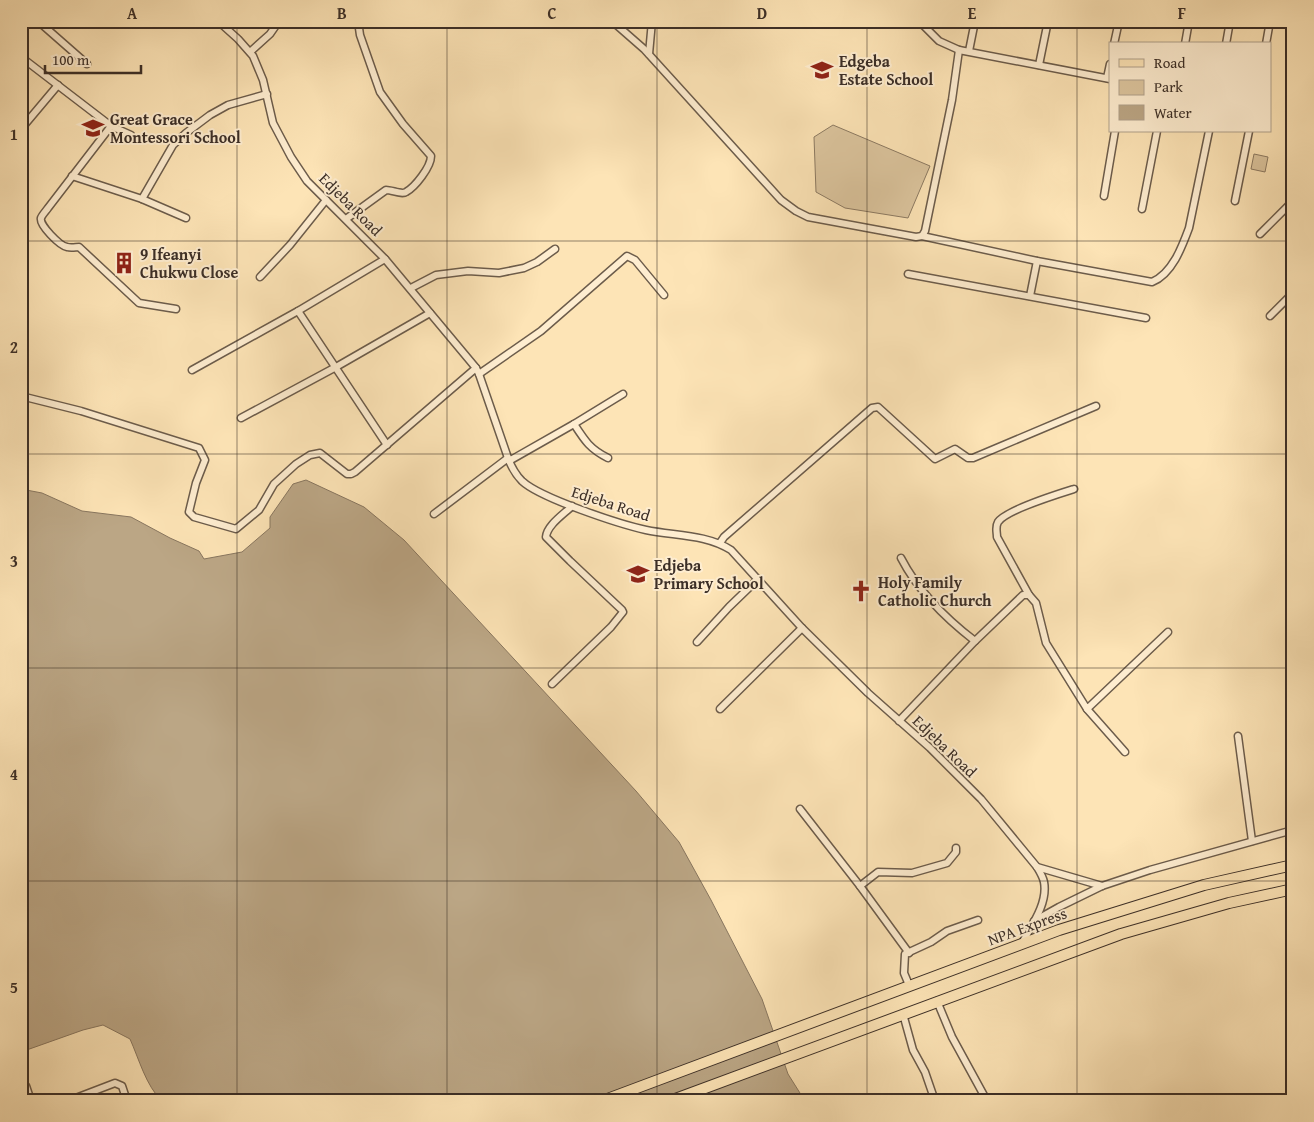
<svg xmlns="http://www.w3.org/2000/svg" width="1314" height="1122" font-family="'Gentium Book Plus',serif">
<rect width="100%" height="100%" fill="#fde4b6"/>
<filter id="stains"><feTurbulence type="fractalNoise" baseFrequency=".004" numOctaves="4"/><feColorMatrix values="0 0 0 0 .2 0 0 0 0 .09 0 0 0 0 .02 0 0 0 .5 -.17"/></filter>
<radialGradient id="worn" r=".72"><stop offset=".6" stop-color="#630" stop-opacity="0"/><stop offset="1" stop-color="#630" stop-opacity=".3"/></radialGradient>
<g fill="#dcc59e" stroke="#8c7a62">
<polygon points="833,125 930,166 908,218 845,208 816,192 814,137"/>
<polygon points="1254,154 1268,157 1265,172 1251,169"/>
</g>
<path fill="#bba685" stroke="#88765f" d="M306,480l58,27 40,33 232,251 43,51 32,58 51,99 26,75 17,27h-643c-16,-15 -23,-42 -32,-62l-27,-14 -20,5 -62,22v-563l21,4 40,18 49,6 39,21 29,13 5,8 38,-7 28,-24v-11l23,-33z"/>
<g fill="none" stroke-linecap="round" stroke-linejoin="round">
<g stroke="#6c5c4b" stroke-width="9">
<g id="street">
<polyline points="38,21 87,64"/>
<path d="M218,21l20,18 15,17 10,24 10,43 18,34 16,24 78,78 91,109 3,6 29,84c3,8 7,16 14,23 18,17 97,43 124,49 29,6 60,4 85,20l71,78 66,65 62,55 51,51 56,68c3,5 6,10 7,15 4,21 -12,43 -22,61"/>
<polyline points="612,21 644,49 781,200 796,211 808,217 916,237 922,236 925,231 952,100 959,50"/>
<polyline points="919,21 939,41 959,50 1110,79"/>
<polyline points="21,22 22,21"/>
<polyline points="1114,44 1119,21"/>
<polyline points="1185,44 1189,21"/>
<polyline points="1226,44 1230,21"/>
<polyline points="1266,44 1270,21"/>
<polyline points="969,51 975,21"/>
<polyline points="250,52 270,34 279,21"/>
<polyline points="649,54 652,21"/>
<polyline points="21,57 111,126 131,135"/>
<polyline points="1039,65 1048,21"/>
<polyline points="1107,78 1110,64"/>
<path d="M111,126l-63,82c-2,3 -6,7 -7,10 -2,7 19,28 26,29 4,1 9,0 12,0l60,56 37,6"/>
<polyline points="21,129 58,85"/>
<polyline points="72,176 142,199 186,218"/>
<polyline points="1104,196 1115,131"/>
<polyline points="142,199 173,145 186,133 210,115 228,105 267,94"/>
<polyline points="1235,201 1249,131"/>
<polyline points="1142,209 1157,131"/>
<path d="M346,219l40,-29c6,0 16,5 20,2 9,-5 25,-25 25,-36l-28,-32 -23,-32 -20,-57 -2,-14"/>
<polyline points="1260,234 1293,201"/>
<path d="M922,236l115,25 115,21c20,-8 30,-35 37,-54l20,-97"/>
<polyline points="908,274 1146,318"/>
<polyline points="260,277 290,245 326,200"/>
<polyline points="411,288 436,275 468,271 499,273 524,268 537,262 555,249"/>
<polyline points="1030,296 1037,261"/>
<polyline points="298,311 387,445"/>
<polyline points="1270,316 1293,293"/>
<polyline points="192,370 298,311 385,259"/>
<polyline points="479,374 541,331 627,256 635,260 664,295"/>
<polyline points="21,396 81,411 199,448 205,460 196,483 189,512 194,517 236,529 259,510 274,484 296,464 310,455 320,453 347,474 351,474 355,472 476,368"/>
<polyline points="241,418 336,367 430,313"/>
<path d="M574,424c11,17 16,25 34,34"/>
<polyline points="509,461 574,424 623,394"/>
<polyline points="434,514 508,458"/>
<polyline points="720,543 724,537 872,408 878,407 935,459 955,449 968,458 973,458 1096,406"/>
<path d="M901,558c17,33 44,60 74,83"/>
<path d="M1029,595l-32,-58c0,-5 -2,-10 1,-15 8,-12 60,-28 76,-33"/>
<polyline points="697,642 729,607 758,579"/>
<path d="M552,684l59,-57 12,-15 -1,-2 -52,-49 -24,-24c1,-12 18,-23 26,-31"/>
<polyline points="720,709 802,628"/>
<polyline points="1087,709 1125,752"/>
<polyline points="899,721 975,641 1023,595 1029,595 1036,603 1046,643 1087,709 1168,632"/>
<polyline points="1238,736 1252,841"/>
<polyline points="800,809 860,886"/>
<polyline points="1037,867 1102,886"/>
<polyline points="1034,921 1059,907 1102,886 1150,870 1293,830"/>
<polyline points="909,953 860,886 878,872 912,873 947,863 956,852 956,848"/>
<polyline points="909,985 904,973 905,954 931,942 947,931 978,920"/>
<polyline points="937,1001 952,1037 987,1101"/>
<polyline points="903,1014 913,1050 925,1072 935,1101"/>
<polyline points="26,1086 31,1101"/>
<polyline points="68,1101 115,1083 122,1086 127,1101"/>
</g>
</g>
<g stroke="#3c2f27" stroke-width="12">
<g id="primary">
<polyline points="602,1101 1059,930 1204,885 1293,865"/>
<polyline points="670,1101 1121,934 1229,903 1293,889"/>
</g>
</g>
<use href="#street" stroke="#feedd0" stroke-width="6"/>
<use href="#primary" stroke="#fde4b6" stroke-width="10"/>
</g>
<path fill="none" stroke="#3c2f27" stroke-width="1" stroke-opacity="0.55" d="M237,21v1080M447,21v1080M657,21v1080M867,21v1080M1077,21v1080M21,241h1272M21,454h1272M21,668h1272M21,881h1272"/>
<defs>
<g id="school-bare" transform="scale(1.725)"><path d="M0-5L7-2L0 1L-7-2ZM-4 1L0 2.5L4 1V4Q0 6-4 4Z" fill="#8f2418" stroke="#feedd0" stroke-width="2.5" paint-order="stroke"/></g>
<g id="building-bare" transform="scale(1.725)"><path d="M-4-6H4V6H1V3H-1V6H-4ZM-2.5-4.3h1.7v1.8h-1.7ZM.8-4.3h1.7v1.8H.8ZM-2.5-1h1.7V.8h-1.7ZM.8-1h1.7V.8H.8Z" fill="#8f2418" stroke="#feedd0" stroke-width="2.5" paint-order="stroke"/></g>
<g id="church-bare" transform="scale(1.725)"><path d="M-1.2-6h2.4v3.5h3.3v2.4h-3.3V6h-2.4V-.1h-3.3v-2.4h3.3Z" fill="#8f2418" stroke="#feedd0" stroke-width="2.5" paint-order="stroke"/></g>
</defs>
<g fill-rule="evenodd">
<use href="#school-bare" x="822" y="70"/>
<use href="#school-bare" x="93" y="128"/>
<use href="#building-bare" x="124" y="263"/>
<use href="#school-bare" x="638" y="574"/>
<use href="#church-bare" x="861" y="591"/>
</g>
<g text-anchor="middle" stroke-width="4" stroke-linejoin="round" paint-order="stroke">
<g font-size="16" font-weight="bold" fill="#3c2f27" stroke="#feedd0" text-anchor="start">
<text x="839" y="67">Edgeba<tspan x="839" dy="18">Estate School</tspan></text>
<text x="110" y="125">Great Grace<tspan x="110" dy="18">Montessori School</tspan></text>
<text x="140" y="260">9 Ifeanyi<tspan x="140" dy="18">Chukwu Close</tspan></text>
<text x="654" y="571">Edjeba<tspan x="654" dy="18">Primary School</tspan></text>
<text x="878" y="588">Holy Family<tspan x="878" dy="18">Catholic Church</tspan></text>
</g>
<g font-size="16" fill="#3c2f27" stroke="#feedd0">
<text transform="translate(351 204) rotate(45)" y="6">Edjeba Road</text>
<text transform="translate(611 503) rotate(18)" y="6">Edjeba Road</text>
<text transform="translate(945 746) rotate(44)" y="6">Edjeba Road</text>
<text transform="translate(1027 926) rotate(-20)" y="6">NPA Express</text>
</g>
</g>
<rect width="1314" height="1122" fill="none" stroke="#fde4b6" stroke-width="55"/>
<rect x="1109" y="42" width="162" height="90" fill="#feedd0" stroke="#b0a18c"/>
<rect x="1119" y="59" width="25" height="8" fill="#fde4b6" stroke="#b0a18c"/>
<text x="1154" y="68" font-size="15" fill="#3c2f27">Road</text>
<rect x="1119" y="80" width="25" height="15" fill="#dcc59e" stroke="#b0a18c"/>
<text x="1154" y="92" font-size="15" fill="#3c2f27">Park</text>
<rect x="1119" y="105" width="25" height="15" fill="#bba685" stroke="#b0a18c"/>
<text x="1154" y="118" font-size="15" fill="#3c2f27">Water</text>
<path d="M45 65v8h96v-8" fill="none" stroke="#3c2f27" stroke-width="2.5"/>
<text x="52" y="65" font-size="15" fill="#3c2f27" stroke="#feedd0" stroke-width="4" paint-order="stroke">100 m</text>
<rect x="28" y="28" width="1258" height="1066" fill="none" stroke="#3c2f27" stroke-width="2"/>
<g font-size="16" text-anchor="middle" font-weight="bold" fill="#3c2f27">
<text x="132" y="19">A</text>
<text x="342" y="19">B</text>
<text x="552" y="19">C</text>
<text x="762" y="19">D</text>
<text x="972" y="19">E</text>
<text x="1182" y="19">F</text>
<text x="14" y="140">1</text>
<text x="14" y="353">2</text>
<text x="14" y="567">3</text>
<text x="14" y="780">4</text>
<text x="14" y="993">5</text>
</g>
<rect width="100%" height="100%" filter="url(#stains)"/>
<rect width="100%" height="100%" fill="url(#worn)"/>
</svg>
